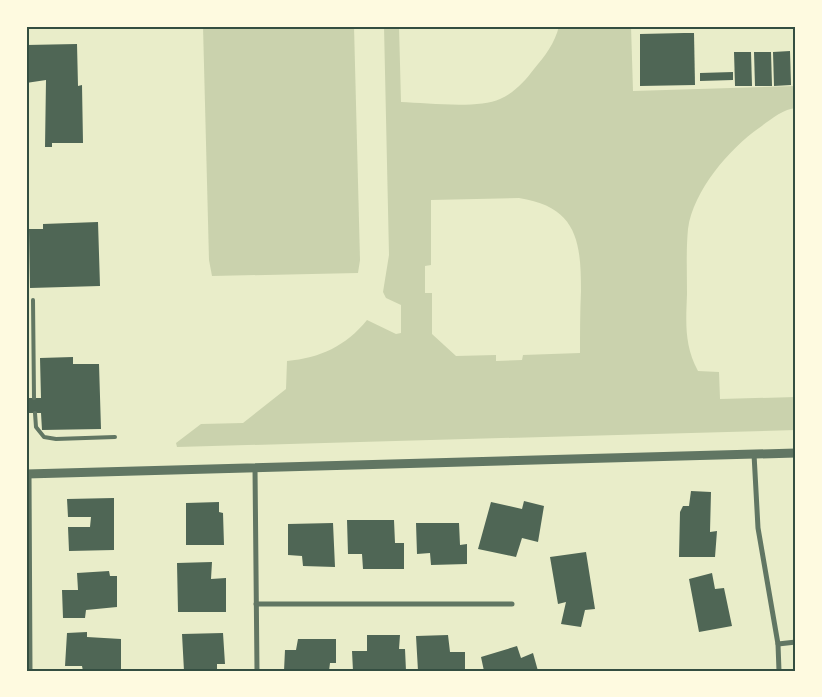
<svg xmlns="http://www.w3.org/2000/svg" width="822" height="697" font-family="Jost,sans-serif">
<rect width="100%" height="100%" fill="#e9edc9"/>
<g fill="#cad2ad" fill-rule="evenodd">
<polygon points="203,26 354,26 360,260 358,273 212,276 209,260"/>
<path d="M384,26h15l2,76c26,1 78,7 99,-3 14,-6 25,-18 34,-30 11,-13 21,-26 25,-43h72l2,65 163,-5v22c-13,1 -26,12 -37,20 -29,20 -66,63 -71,101 -2,21 -1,43 -1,65 -1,28 -3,51 11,77l21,1 1,27 76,-2v33l-619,17 -1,-4 25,-19 42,-1 43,-34 1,-28c33,-3 59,-15 80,-41l29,14 5,-1v-28l-15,-7 -3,-6 6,-37zM519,198c58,9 62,43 62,93 -1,21 -1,41 -1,62l-57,2 -1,5 -26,1v-6l-40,1 -24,-22v-41h-7v-27l6,-1v-65z"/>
</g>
<g fill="#4f6655">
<polygon points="684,33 694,33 695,85 640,86 640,34"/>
<polygon points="77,44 78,86 82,85 83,143 52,143 52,147 45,147 46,80 26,83 26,45"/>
<polygon points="790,51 791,85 774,86 773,52"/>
<polygon points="793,51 796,51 796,85 794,85"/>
<polygon points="734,52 751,52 752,86 735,86"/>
<polygon points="754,52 771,52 772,86 755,86"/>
<polygon points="733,72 733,80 700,81 700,73"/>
<polygon points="98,222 100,286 30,288 29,229 43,229 43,224"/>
<polygon points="73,357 73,364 99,364 101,429 42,430 41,413 29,413 29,398 41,398 40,358"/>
<polygon points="691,491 711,492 710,532 717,531 715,557 679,557 680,512 683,506 689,506"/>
<polygon points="114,498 114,550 69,551 68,527 90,527 91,517 68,517 67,499"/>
<polygon points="524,501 544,506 538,542 522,538 516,557 478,549 491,502 522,509"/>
<polygon points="219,502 219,512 223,513 224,545 186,545 186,503"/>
<polygon points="347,520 394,520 395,543 404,543 404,569 363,569 362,554 348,554"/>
<polygon points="333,523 335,567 303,566 302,556 288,555 288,524"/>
<polygon points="416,523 459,523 460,545 467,544 467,564 431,565 430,553 417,554"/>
<polygon points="586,552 595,609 585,610 581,627 561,624 566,602 558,604 550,557"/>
<polygon points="212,562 211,579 226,578 226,612 178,612 177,563"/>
<polygon points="109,571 110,576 117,576 117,607 86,610 85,618 63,618 62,590 78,590 77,573"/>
<polygon points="712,573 715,589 724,588 732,626 699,632 689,579"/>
<polygon points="87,632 87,637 121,639 121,671 83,671 82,666 65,666 67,633"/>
<polygon points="223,633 225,664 217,664 217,671 184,671 182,634"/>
<polygon points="367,635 400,635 399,649 405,649 406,671 353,671 352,651 367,651"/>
<polygon points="448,635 450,652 465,652 465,671 418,671 416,636"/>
<polygon points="298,639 336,639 336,663 330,663 329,671 284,671 285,650 296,650"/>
<polygon points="517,646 521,658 533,653 538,671 484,671 481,657"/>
</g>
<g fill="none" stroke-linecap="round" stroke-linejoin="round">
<g stroke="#617663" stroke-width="4">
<polyline points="33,300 34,398"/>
<polyline points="35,413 36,427 44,437 56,439 115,437"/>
</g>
<g stroke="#617663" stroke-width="5">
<polyline points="754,454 758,528 778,644 779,671"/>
<polyline points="255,468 257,671"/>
<polyline points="29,474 30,671"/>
<polyline points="256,604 512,604"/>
<polyline points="778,644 796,642"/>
</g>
<polyline stroke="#617663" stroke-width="9" points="26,474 796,453"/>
</g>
<rect width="822" height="697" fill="none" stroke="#fefae0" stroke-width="55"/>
<rect x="28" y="28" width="766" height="642" fill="none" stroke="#344e41" stroke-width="2"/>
</svg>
